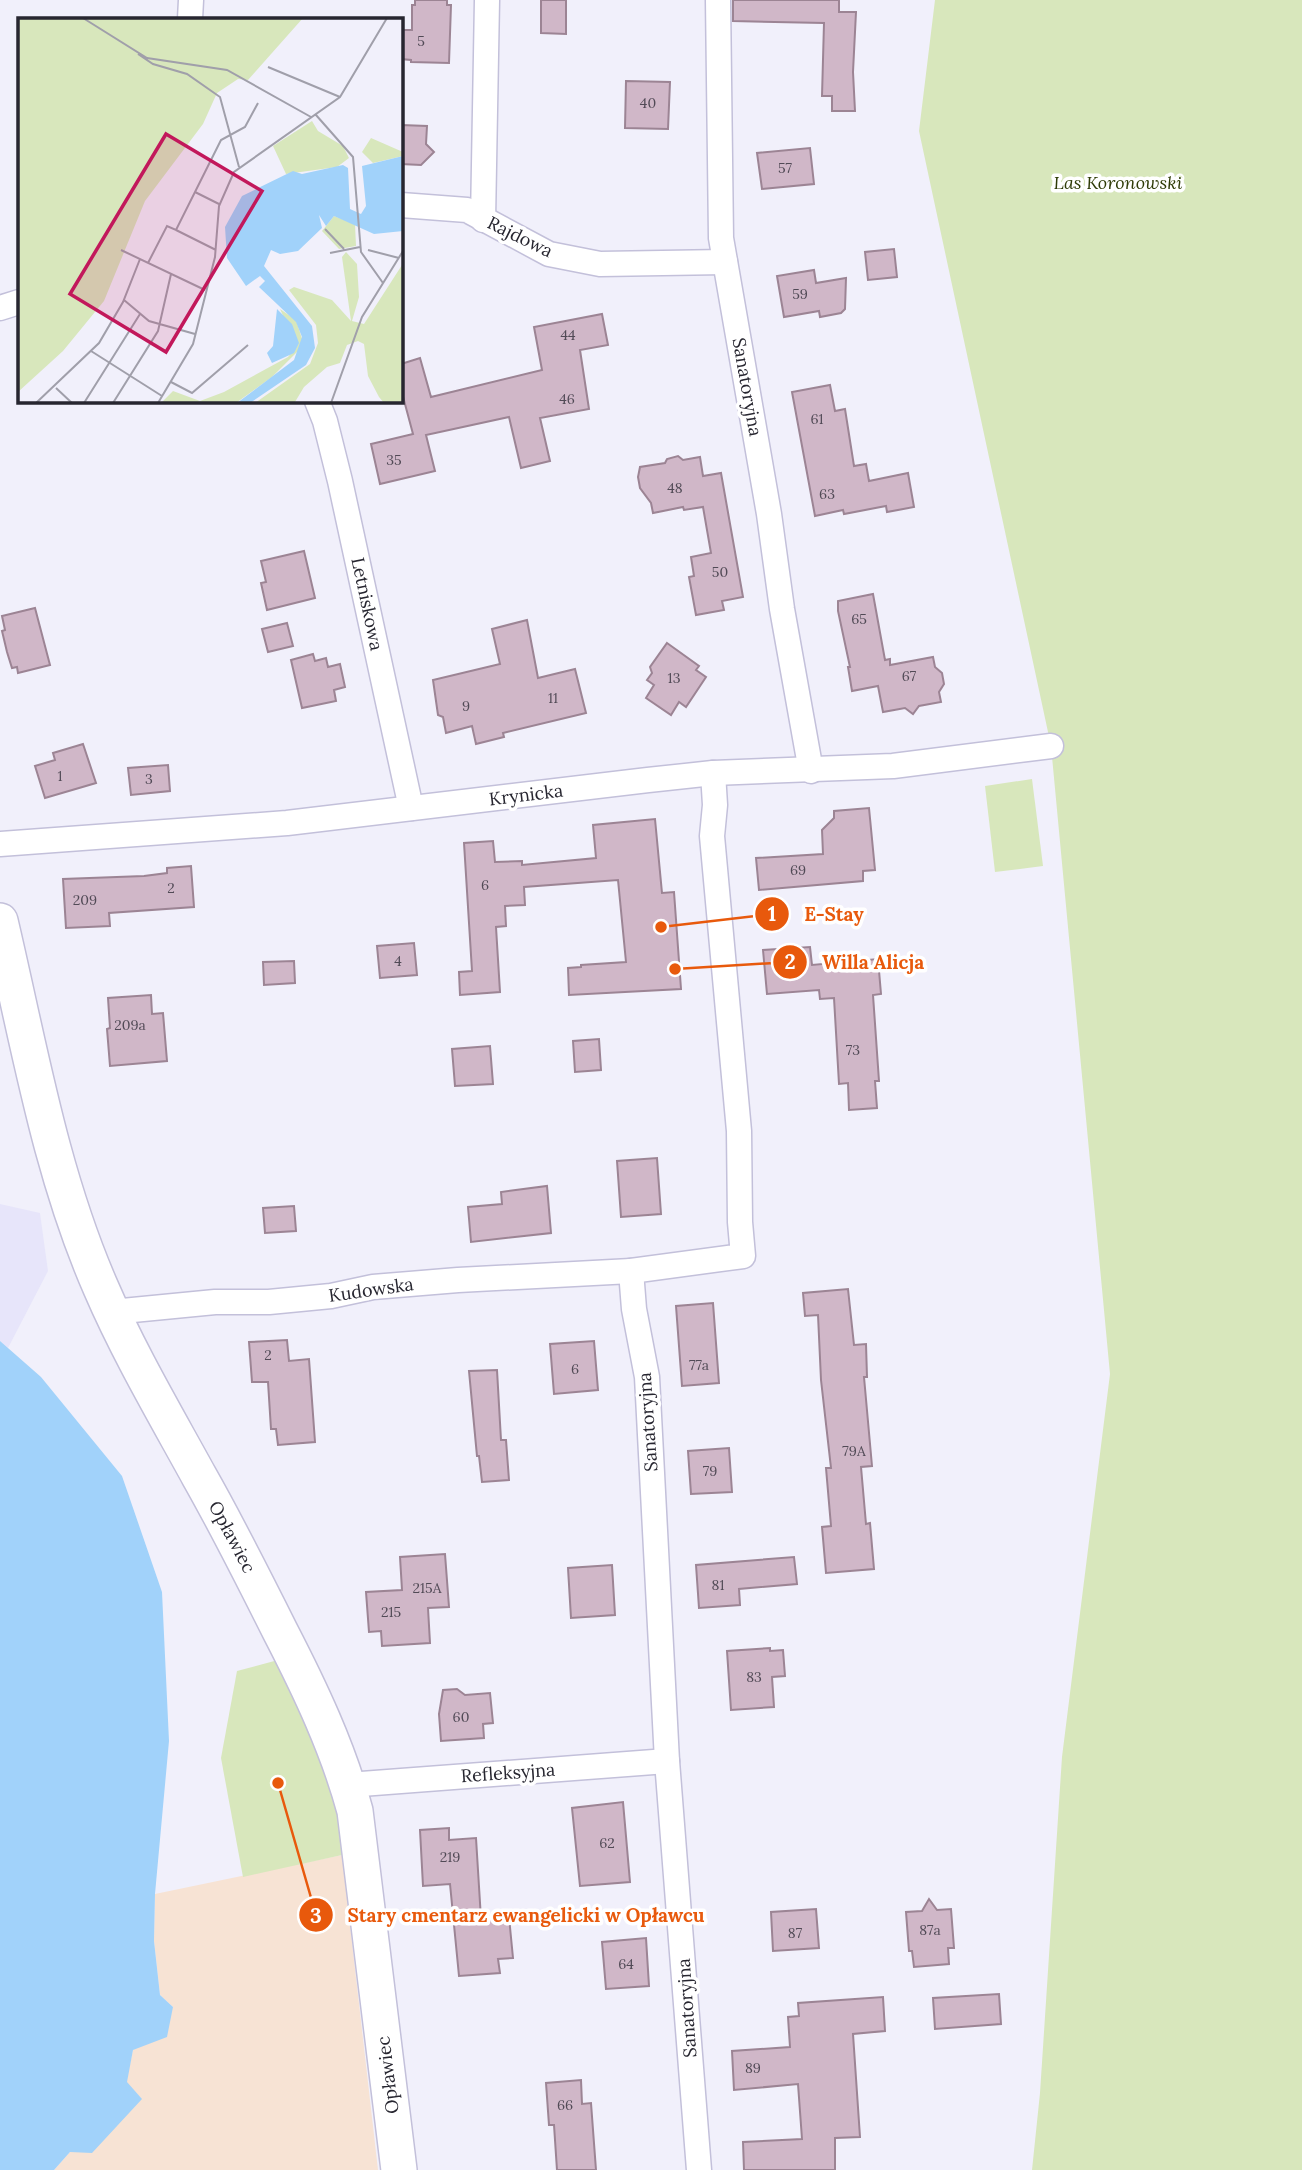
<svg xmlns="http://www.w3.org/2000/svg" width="1302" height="2170" font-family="Lora,serif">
<rect width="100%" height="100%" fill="#f1f0fb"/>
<polygon fill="#e7e5fa" points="0,1204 40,1213 48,1271 8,1348 0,1341"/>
<polygon fill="#f7e3d4" points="342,1855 378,2170 54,2170 70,2152 141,2098 126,2082 133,2050 173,2007 160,1995 154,1941 155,1894"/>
<g fill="#d8e7bc">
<polygon points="935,0 1302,0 1302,2170 1032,2170 1040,2093 1062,1757 1110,1374 1051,746 919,131"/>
<polygon points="1032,779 1043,866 995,872 985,786"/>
<polygon points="278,1660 325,1763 336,1804 342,1855 243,1877 221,1758 237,1671"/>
</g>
<polygon fill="#a1d2fa" points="0,1341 41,1377 122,1476 162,1592 169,1741 155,1894 154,1941 160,1995 173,2007 167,2037 133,2050 127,2082 142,2099 92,2153 70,2152 54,2170 0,2170"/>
<g fill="#d0b7c8" stroke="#9c8494" stroke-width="2">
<polygon points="415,0 447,0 447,5 451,5 449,63 411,62 411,60 401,59 401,30 412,30 412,5 415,5"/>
<polygon points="541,0 566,0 566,34 541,33"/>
<polygon points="733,0 839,0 839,12 856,12 853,72 855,111 832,111 832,96 822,96 824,23 733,21"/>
<polygon points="626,81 670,82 668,129 625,128"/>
<polygon points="401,125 427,126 426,144 434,152 421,165 401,164"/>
<polygon points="810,148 814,184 762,189 757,153"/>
<polygon points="894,249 897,277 868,280 865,252"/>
<polygon points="814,270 816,283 846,278 845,309 841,313 820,317 819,311 784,317 777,276"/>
<polygon points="602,314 608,345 580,350 589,409 540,418 550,461 521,468 509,417 426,435 435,471 380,484 371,444 413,434 401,389 401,364 420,358 431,397 542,370 534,327"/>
<polygon points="830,385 835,411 845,409 854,466 866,464 869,481 908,473 914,507 887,512 886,506 844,514 843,510 815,516 792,392"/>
<polygon points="678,456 683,460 700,457 703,476 721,473 743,597 722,601 724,610 696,615 689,577 694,576 691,557 711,553 703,507 684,510 683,507 653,513 651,503 640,488 638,477 640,467 665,463 667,459"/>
<polygon points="304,551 315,598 267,610 261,583 266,582 261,561"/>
<polygon points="873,594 885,660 890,659 890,665 933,657 935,667 942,673 944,684 939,692 941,702 919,706 913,714 905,708 883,712 878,686 852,691 848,667 850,667 838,611 838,601"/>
<polygon points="35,608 50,665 18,673 17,667 12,668 7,652 2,631 5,630 2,616"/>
<polygon points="527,620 538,678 575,669 586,713 503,733 504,737 476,744 472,726 446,733 443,717 438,715 433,680 500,664 492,629"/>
<polygon points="287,623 293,646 268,652 262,629"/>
<polygon points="667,643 699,666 696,670 706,677 686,707 679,702 671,715 646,698 654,685 647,680 652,673 650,667"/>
<polygon points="313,654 315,661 326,658 328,667 340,664 345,687 334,690 336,701 302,708 291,660"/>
<polygon points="83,744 96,783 45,798 35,766 55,760 53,753"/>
<polygon points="168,765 170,791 131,795 128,768"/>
<polygon points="869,808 875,870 863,871 863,881 759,890 756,858 823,854 822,830 834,818 834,811"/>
<polygon points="655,819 662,893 674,892 681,989 569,995 568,968 581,967 581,965 626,962 618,880 524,887 525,905 505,906 506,926 496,927 500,992 460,995 459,972 472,971 464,843 493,841 495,862 522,861 522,865 596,858 593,825"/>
<polygon points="191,866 194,907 109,913 110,926 66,928 63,879 144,876 167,873 167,868"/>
<polygon points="414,943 417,975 380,978 377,946"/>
<polygon points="810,947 812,965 878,959 881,994 873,995 879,1081 875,1081 877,1108 849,1110 848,1083 839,1084 834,998 820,999 819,990 767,994 763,950"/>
<polygon points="294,961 295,983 264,985 263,962"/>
<polygon points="151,995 152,1014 163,1013 167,1061 110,1066 107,1029 110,1028 108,998"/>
<polygon points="599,1039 601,1070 575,1072 573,1041"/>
<polygon points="490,1046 493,1084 455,1086 452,1049"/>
<polygon points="657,1158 661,1214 621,1217 617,1161"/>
<polygon points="547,1186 551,1233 471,1242 468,1207 502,1204 501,1192"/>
<polygon points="294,1206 296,1231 265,1233 263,1208"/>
<polygon points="848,1289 854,1345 866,1344 867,1377 864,1377 872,1466 861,1467 866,1524 870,1523 874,1569 826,1573 822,1527 831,1526 826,1468 831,1468 821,1380 818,1315 805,1316 803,1293"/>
<polygon points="713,1303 719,1383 682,1386 676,1306"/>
<polygon points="287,1340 289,1361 309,1359 315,1442 278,1445 276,1429 271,1429 268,1382 252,1382 249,1342"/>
<polygon points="594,1341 598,1390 554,1394 550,1344"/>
<polygon points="497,1370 501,1440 506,1440 509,1480 482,1482 479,1456 477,1456 469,1371"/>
<polygon points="729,1448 732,1492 691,1494 688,1451"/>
<polygon points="445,1554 449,1607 428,1608 430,1643 382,1646 381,1631 369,1632 366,1592 402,1590 400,1557"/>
<polygon points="794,1557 797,1584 739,1589 740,1605 699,1608 696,1565"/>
<polygon points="612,1565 615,1615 571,1618 568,1568"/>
<polygon points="770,1648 770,1651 783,1650 785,1676 772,1677 774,1707 731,1710 727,1651"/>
<polygon points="457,1689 465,1695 490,1693 493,1723 483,1724 484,1738 441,1741 439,1714 443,1690"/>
<polygon points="623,1802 630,1882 580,1886 572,1808"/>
<polygon points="449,1828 449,1840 476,1838 481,1919 509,1917 513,1958 498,1959 500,1973 459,1976 450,1884 423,1886 420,1830"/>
<polygon points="929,1899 937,1910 951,1909 954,1948 948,1948 949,1964 914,1967 912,1951 909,1951 906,1912 922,1911"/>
<polygon points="816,1909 819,1948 773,1951 771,1912"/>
<polygon points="646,1938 649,1986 606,1989 602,1942"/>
<polygon points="999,1994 1001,2024 935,2029 933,1998"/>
<polygon points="883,1997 885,2031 853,2034 860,2137 835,2138 835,2170 744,2170 743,2142 802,2139 798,2084 734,2090 732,2051 790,2047 788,2017 799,2016 798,2003"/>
<polygon points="581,2080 582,2104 591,2103 596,2170 557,2170 554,2125 549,2125 546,2083"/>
</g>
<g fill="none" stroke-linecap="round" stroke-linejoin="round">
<g stroke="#c3c0da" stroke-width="27">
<g id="street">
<polyline points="718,0 721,238 769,514 782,609 811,771"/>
<polyline points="190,19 191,0"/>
<polyline points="401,205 467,210 549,254 600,264 725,262"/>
<polyline points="483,220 487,0"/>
<polyline points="0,308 19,302"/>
<polyline points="317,401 325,421 340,481 411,808"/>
<polyline points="0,844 287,823 648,780 713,773 893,766 1051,746"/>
<polyline points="112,1312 215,1302 269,1302 331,1296 373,1287 458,1280 631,1271"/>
<polyline points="348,1785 667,1761"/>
<polyline points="699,2170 667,1761 647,1377 634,1309 631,1271 743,1256 740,1222 739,1131 712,836 715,805 713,773"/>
</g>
</g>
<g stroke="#c3c0da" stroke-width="38">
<path id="secondary" d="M0,921c29,123 50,251 101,367 28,65 64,126 98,188 29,51 55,103 81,155 30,58 58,117 75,180l44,359"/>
</g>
<use href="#street" stroke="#fff" stroke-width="24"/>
<use href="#secondary" stroke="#fff" stroke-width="35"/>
</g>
<g text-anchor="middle" stroke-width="7" stroke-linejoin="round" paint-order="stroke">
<g font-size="14" fill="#514a56">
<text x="421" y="46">5</text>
<text x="648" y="108">40</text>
<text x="785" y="173">57</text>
<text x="800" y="299">59</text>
<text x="568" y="340">44</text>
<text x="567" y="404">46</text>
<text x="817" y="424">61</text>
<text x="394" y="465">35</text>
<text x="675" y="493">48</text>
<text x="827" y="499">63</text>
<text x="720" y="577">50</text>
<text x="859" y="624">65</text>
<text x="909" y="681">67</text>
<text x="674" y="683">13</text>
<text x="553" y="703">11</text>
<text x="466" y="711">9</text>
<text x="60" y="781">1</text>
<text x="149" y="784">3</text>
<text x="798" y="875">69</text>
<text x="485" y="890">6</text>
<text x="171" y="893">2</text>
<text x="85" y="905">209</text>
<text x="398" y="966">4</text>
<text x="130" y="1030">209a</text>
<text x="853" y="1055">73</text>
<text x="268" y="1360">2</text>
<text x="699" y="1370">77a</text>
<text x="575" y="1374">6</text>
<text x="854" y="1456">79A</text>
<text x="710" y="1476">79</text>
<text x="718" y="1590">81</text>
<text x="427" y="1593">215A</text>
<text x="391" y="1617">215</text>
<text x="754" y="1682">83</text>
<text x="461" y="1722">60</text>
<text x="607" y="1848">62</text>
<text x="450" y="1862">219</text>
<text x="930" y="1935">87a</text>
<text x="795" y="1938">87</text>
<text x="626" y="1969">64</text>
<text x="753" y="2073">89</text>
<text x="565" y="2110">66</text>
</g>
<g font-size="18" font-style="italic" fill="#2e3b06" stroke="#fff">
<text x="1118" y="189">Las Koronowski</text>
</g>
<g font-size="18" fill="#272630" stroke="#fff">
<text transform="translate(520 237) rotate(26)" y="6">Rajdowa</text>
<text transform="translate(747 387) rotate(80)" y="6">Sanatoryjna</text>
<text transform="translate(367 604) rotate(78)" y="6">Letniskowa</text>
<text transform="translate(526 795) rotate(-7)" y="6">Krynicka</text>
<text transform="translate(371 1290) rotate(-8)" y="6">Kudowska</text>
<text transform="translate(648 1422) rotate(-94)" y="6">Sanatoryjna</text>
<text transform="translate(232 1537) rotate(62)" y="6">Opławiec</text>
<text transform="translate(508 1773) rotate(-4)" y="6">Refleksyjna</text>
<text transform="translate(687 2008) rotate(-94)" y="6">Sanatoryjna</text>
<text transform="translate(388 2075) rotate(-97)" y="6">Opławiec</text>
</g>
</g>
<g transform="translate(18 18)">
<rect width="385" height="385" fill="#f1f0fb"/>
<path d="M0,0h285l-55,62 -10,-1 -21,14 -14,31 -58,77 -41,100 -41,50 -45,41zM294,103l6,10 25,15 6,12 -12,9 -51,7 -13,-28zM353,120l32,14v4l-30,7 -11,-11zM316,198l21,8 1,22 -17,3 -17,-18zM328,234l11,12 2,33 -7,24 12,3 38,-59 1,-10v148h-19l-5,-6 -11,-21 -4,-32 -6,-3 -11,4 -7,18 -13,4 -23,20 -9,15 -40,1 55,-39 8,-21 -2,-18 -27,-35 5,-3 38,13 19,21 -9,-64zM262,291l16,11 8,25 -32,32 -36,26h-75l12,-12 27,10 24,-9 64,-35 9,-11z" fill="#d8e7bc"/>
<path d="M385,138v75l-29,3 -40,-18 -8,10 -7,-11 3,13 -24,23 -18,3 -9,-4 -7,16 48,60 3,22 -9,17 -56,38h-13l57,-43 8,-23 -6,-15 -37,-35 6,-6 -5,-5 -14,10 -19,-28 -2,-31 17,-31 51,-25 9,3 41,-9 5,3 2,41 11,5 5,-8 -4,-40zM259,291l15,15 7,19 -5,10 -22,10 -5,-10 6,-7z" fill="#a1d2fa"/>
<path fill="none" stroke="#a09faa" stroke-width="2" d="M65,0l64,40 80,12 84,47M120,36l15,10 34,10 33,23 19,70M250,49l72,30M298,97l37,42 8,95 22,31M177,174l24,12M307,211l19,20M158,212l40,20M103,232l84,40M350,232l31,8M312,235l30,-6M130,245l19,-37 9,4 45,-90 24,-13 13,-24M106,282l25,21 46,13M73,333l71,45M153,364l21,11 56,-48M38,370l16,15M18,385l63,-60 24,-41 17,-43M66,385l56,-89M95,385l45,-72 13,-57M140,385l35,-59 22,-87 4,-51 15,-34 106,-75 47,-79M313,385l31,-86 41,-66"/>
<path fill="#c2185b" fill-opacity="0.15" stroke="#c2185b" stroke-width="3.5" d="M148,116l96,57 -96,161 -96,-58z"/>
<rect width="385" height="385" fill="none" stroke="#272630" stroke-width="3.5"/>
</g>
<path fill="none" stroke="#e8590c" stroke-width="2.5" d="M661 927L772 914M675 969L790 962M278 1783L316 1915"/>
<g fill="#e8590c" stroke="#fff" stroke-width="2.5">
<circle cx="661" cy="927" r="7"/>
<circle cx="675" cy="969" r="7"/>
<circle cx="278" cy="1783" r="7"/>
<circle cx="772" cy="914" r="18"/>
<circle cx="790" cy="962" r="18"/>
<circle cx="316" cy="1915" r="18"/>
</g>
<g font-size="21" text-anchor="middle" font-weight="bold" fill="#fff">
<text x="772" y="921">1</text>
<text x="790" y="969">2</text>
<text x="316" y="1923">3</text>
</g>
<g font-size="19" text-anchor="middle" font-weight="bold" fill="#e8590c" stroke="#fff" stroke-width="7" stroke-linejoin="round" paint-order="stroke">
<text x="834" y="921">E-Stay</text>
<text x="873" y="969">Willa Alicja</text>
<text x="526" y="1922">Stary cmentarz ewangelicki w Opławcu</text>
</g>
</svg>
